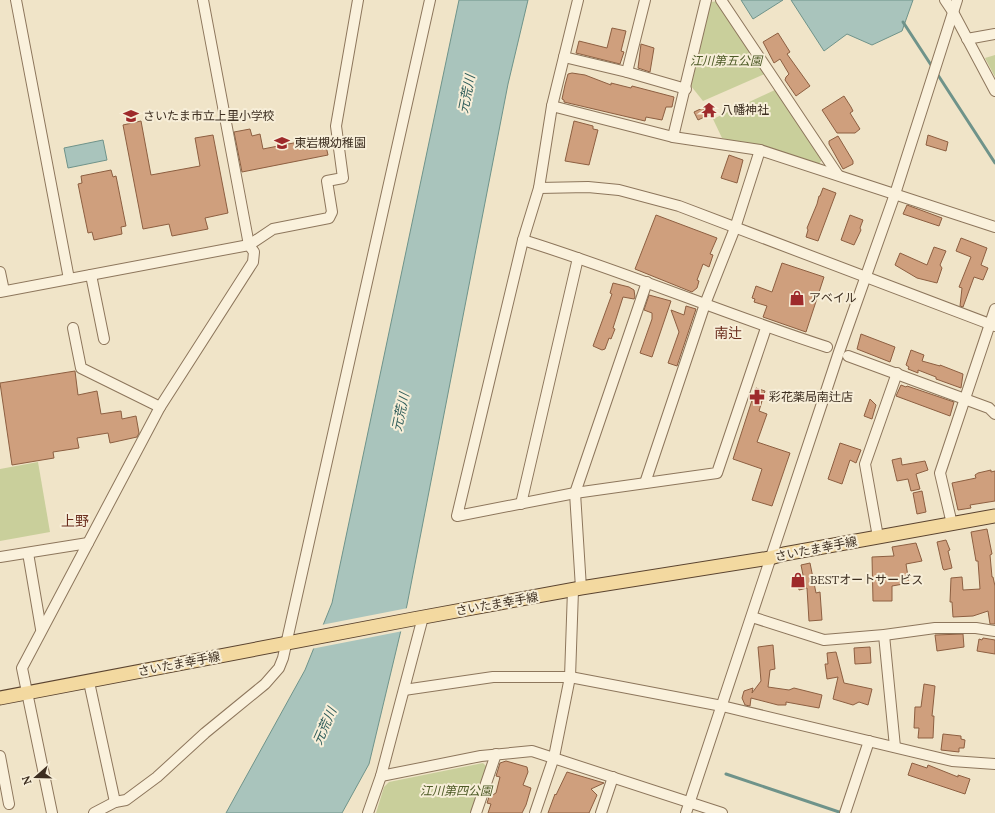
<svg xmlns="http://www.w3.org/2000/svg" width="995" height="813" font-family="Lora,'Noto Sans JP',serif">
<rect width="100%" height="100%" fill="#f0e4c8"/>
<g fill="#c9cf9b">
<polygon points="719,1 767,73 703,101 691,86 711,2"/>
<polygon points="995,55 995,77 985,58"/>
<polygon points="777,89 823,159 818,165 722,138 713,119"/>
<polygon points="38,462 50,532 0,541 0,469"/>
<polygon points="483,763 487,767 472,813 376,813 384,787 389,782"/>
</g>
<g fill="#a9c4bc" stroke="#6f938a">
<polygon points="459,0 528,0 508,84 407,605 369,764 342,813 226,813 305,670 332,603"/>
<polygon points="741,0 783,0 753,19"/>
<polygon points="791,0 913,0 902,31 872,45 847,34 824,51"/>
<polygon points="103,140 107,160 68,168 64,148"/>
</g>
<polygon fill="#f0e4c8" points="408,608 403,631 311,649 321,625"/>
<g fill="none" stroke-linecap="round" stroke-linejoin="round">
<g stroke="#6f938a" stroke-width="3">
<polyline points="903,22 933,68"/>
<polyline points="936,72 995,163"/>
<polyline points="726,774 842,813"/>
</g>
</g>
<g fill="#cf9f7d" stroke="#8d5f41">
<polygon points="612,28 626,31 621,51 624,52 620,64 576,53 579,41 607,48"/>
<polygon points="778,33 790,52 787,54 810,86 796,96 785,80 786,77 789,74 780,59 774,63 763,42"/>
<polygon points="641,44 654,48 650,72 638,68"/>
<polygon points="572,73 585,75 611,85 611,83 631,88 632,86 674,97 672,107 666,107 662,120 646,117 645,121 564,102 564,100 562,99 565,85 568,74"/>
<polygon points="844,96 851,107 853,111 850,113 860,129 855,133 837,133 822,110"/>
<polygon points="709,105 713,113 698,120 694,112"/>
<polygon points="141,121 151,175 200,166 195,138 213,135 228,213 205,218 208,229 172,236 169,224 143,229 123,125"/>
<polygon points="574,121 593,126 593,129 598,130 589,165 565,161"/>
<polygon points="250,129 252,136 260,134 263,149 324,137 328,155 242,172 234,132"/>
<polygon points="928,135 948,142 946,151 926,145"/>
<polygon points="838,136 853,161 853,164 843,169 829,144 829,141"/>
<polygon points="729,155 743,160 737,183 721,178"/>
<polygon points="111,170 113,177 116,176 126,226 121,227 122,234 94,240 92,232 88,233 78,184 82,183 81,176"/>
<polygon points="823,188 836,193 818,241 806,237 808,230 807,228 817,204 819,196 820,196"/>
<polygon points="907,205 942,218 939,226 903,214"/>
<polygon points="656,215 717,238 710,254 713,255 709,267 703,264 697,280 699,281 697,288 692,292 635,269"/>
<polygon points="850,215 863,220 860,228 861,230 854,245 841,240"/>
<polygon points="961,238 987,248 981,265 988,268 983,280 974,277 963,307 960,306 962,288 959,287 971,257 956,251"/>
<polygon points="934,247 946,251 940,265 942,268 937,283 917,278 895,265 900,253 927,265"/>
<polygon points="782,263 824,277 806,332 763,317 767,306 754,302 755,299 752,298 756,286 772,292"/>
<polygon points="613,283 629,287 634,290 635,297 634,299 623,297 613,328 615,329 611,339 609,338 605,349 602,350 593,346 612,294 610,293"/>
<polygon points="649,295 671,301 652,357 640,353 652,319 652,313 644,310"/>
<polygon points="686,306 696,309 677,366 668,363 679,332 671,310 684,315"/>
<polygon points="861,334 895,347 890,362 857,349"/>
<polygon points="911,350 924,355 922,361 940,366 940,365 963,374 961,388 936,379 936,377 918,370 918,373 908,369 909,367 906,365"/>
<polygon points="75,371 78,395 97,391 101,414 121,411 122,419 136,416 139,433 137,437 110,443 108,433 77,438 79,448 53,452 54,458 12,465 0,383"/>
<polygon points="901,385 906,387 907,386 954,402 950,416 896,396"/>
<polygon points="756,388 765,391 759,411 767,414 757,442 790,453 772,506 752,500 762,469 733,459"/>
<polygon points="870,399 876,405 872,419 864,416"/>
<polygon points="840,443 861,450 856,463 850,460 842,484 828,479"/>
<polygon points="901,458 902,465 925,461 928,470 916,474 920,489 911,491 908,479 897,481 892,460"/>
<polygon points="991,470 991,472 995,471 995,501 970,505 971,508 958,510 952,483 976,478 975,475 978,473"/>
<polygon points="922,491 926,512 917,514 913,493"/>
<polygon points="987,529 992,554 990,555 992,577 993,577 995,586 995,624 990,624 988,611 973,616 953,617 952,602 950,602 951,578 962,577 963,590 980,589 978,561 976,561 971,532"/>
<polygon points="946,540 950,550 948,551 952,568 944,570 943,569 937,542"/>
<polygon points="916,543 922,561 906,564 909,583 892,586 892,601 873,601 872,557 894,556 892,547"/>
<polygon points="810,563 816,593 820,592 822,620 809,621 807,588 799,590 797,576 803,575 801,565"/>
<polygon points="963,634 964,647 937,651 935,635"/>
<polygon points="983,638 995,640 995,654 977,651 979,639 982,640"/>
<polygon points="773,645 775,669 770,670 768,687 789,690 794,688 822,695 819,708 786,702 786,705 778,705 751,698 750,706 745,705 742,698 744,691 753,688 752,693 761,681 758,647"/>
<polygon points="870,647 871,663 855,664 854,648"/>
<polygon points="836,652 844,683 872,689 868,705 859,702 853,705 833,699 838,677 827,679 825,664 828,664 827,653"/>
<polygon points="924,684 935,686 932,716 934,716 933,738 918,738 919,728 914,728 915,707 921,707"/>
<polygon points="943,734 961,736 961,739 965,740 964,748 959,748 959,752 941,750"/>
<polygon points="506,761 527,767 528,772 523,785 531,788 526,805 522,813 488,813 491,804 487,803 489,797 496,793 500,777 496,776 500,763"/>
<polygon points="912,763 927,768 928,765 958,777 958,775 970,779 965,794 908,775"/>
<polygon points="567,772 604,783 591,789 597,795 589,813 548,813 555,794 556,795"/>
</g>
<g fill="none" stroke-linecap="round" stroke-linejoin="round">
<g stroke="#8d765c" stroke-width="12">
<g id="minor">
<polyline points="16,0 69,279"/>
<polyline points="578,0 552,106 539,188 523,240 457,516 575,493 717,473 766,328"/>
<polyline points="721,0 838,175"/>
<polyline points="945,0 953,12 995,91"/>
<polyline points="967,39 995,34"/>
<polyline points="564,57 627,72 686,89"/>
<polyline points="627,72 645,0"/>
<polyline points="552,106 673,137 760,150 995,227"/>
<polyline points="673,137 706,0"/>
<polyline points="539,188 588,187 619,190 679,206 995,326"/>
<path d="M523,240c103,32 202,74 304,107"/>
<polyline points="0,272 4,291"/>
<polyline points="91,275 104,339"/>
<polyline points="0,292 249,245 273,229 329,218 332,212 327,181 343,178 336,126 358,0"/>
<polyline points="73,328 81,368 160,407"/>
<polyline points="848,356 989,408 995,414"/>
<polyline points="645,483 705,304 735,228 760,150"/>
<polyline points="521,504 578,258"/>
<polyline points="952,524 940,473 995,309"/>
<polyline points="878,537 865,464 897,373"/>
<polyline points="28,553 41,629"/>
<polyline points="0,557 88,543"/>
<polyline points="581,588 575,493 647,282"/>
<polyline points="752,617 824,640 884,635 935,628 976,628 995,631"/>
<polyline points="884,635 895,747"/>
<polyline points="89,682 115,802"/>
<polyline points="404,690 493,677 570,677 722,706 952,761 995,764"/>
<polyline points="0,756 9,804"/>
<polyline points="381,776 481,756 532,751 722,813"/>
<polyline points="52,813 22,668 160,407 253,262 254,252 249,245 203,0"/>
<polyline points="94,813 115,802 126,800 157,777 205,733 265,684 279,668 283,658 430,0"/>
<polyline points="368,813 381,776 423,617"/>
<polyline points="476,813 496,754"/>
<polyline points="535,813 554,757 570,677 573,590"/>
<polyline points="601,813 613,777"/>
<polyline points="686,813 839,352 895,194 957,0"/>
<polyline points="845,813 869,741"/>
</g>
</g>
<g stroke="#5b4430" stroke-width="15">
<polyline id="major" points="0,698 413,619 581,588 770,558 784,554 995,516"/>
</g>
<use href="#minor" stroke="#faf1dc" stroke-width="10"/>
<use href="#major" stroke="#f3d9a0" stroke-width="13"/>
</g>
<defs>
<g id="temple-bare" transform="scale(1.2)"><path d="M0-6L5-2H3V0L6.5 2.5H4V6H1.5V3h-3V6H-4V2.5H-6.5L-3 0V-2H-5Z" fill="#9e2a2b" stroke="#f7eed8" stroke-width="2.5" paint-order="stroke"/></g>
<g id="school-bare" transform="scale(1.2)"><path d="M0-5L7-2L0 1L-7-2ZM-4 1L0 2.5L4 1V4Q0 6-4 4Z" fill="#9e2a2b" stroke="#f7eed8" stroke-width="2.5" paint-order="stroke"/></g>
<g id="shop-bare" transform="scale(1.2)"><path d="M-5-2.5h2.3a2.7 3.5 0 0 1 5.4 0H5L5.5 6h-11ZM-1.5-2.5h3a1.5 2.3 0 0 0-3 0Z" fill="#9e2a2b" stroke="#f7eed8" stroke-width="2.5" paint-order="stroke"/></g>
<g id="pharmacy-bare" transform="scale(1.2)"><path d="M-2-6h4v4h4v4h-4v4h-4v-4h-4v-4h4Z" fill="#9e2a2b" stroke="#f7eed8" stroke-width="2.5" paint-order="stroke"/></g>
</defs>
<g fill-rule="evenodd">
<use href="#temple-bare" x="709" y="110"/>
<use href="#school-bare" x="131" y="116"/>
<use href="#school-bare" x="282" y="143"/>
<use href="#shop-bare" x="797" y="298"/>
<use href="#pharmacy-bare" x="757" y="397"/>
<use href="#shop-bare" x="798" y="580"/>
</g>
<g text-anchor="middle" stroke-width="4" stroke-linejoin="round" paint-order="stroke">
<g font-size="12" font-style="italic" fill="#4d5a26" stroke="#f7eed8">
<text x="726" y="65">江川第五公園</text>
<text x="456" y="795">江川第四公園</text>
</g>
<g font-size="12" fill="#3d2e20" stroke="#f7eed8" text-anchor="start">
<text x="721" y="114">八幡神社</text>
<text x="143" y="120">さいたま市立上里小学校</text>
<text x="294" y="147">東岩槻幼稚園</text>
<text x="809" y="302">アベイル</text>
<text x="769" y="401">彩花薬局南辻店</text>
<text x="810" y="584">BESTオートサービス</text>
</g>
<g font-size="12" fill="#3d2e20" stroke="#f7eed8">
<text transform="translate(816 549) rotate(-11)" y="4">さいたま幸手線</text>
<text transform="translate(497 604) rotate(-10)" y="4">さいたま幸手線</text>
<text transform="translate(179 664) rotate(-11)" y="4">さいたま幸手線</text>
</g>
<g font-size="13" font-style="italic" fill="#2f5d5a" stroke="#f7eed8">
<text transform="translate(466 94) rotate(-79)" y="5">元荒川</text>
<text transform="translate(400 412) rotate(-78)" y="5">元荒川</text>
<text transform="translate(324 726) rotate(-66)" y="5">元荒川</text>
</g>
<g font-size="14" fill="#6b2e1e" stroke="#f7eed8">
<text x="728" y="338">南辻</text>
<text x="75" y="526">上野</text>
</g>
</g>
<g transform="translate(36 777) rotate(250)" stroke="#f7eed8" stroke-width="3" paint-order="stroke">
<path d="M0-3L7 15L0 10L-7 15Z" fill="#3d2e20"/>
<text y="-6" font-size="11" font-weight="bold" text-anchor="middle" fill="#3d2e20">N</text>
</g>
</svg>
